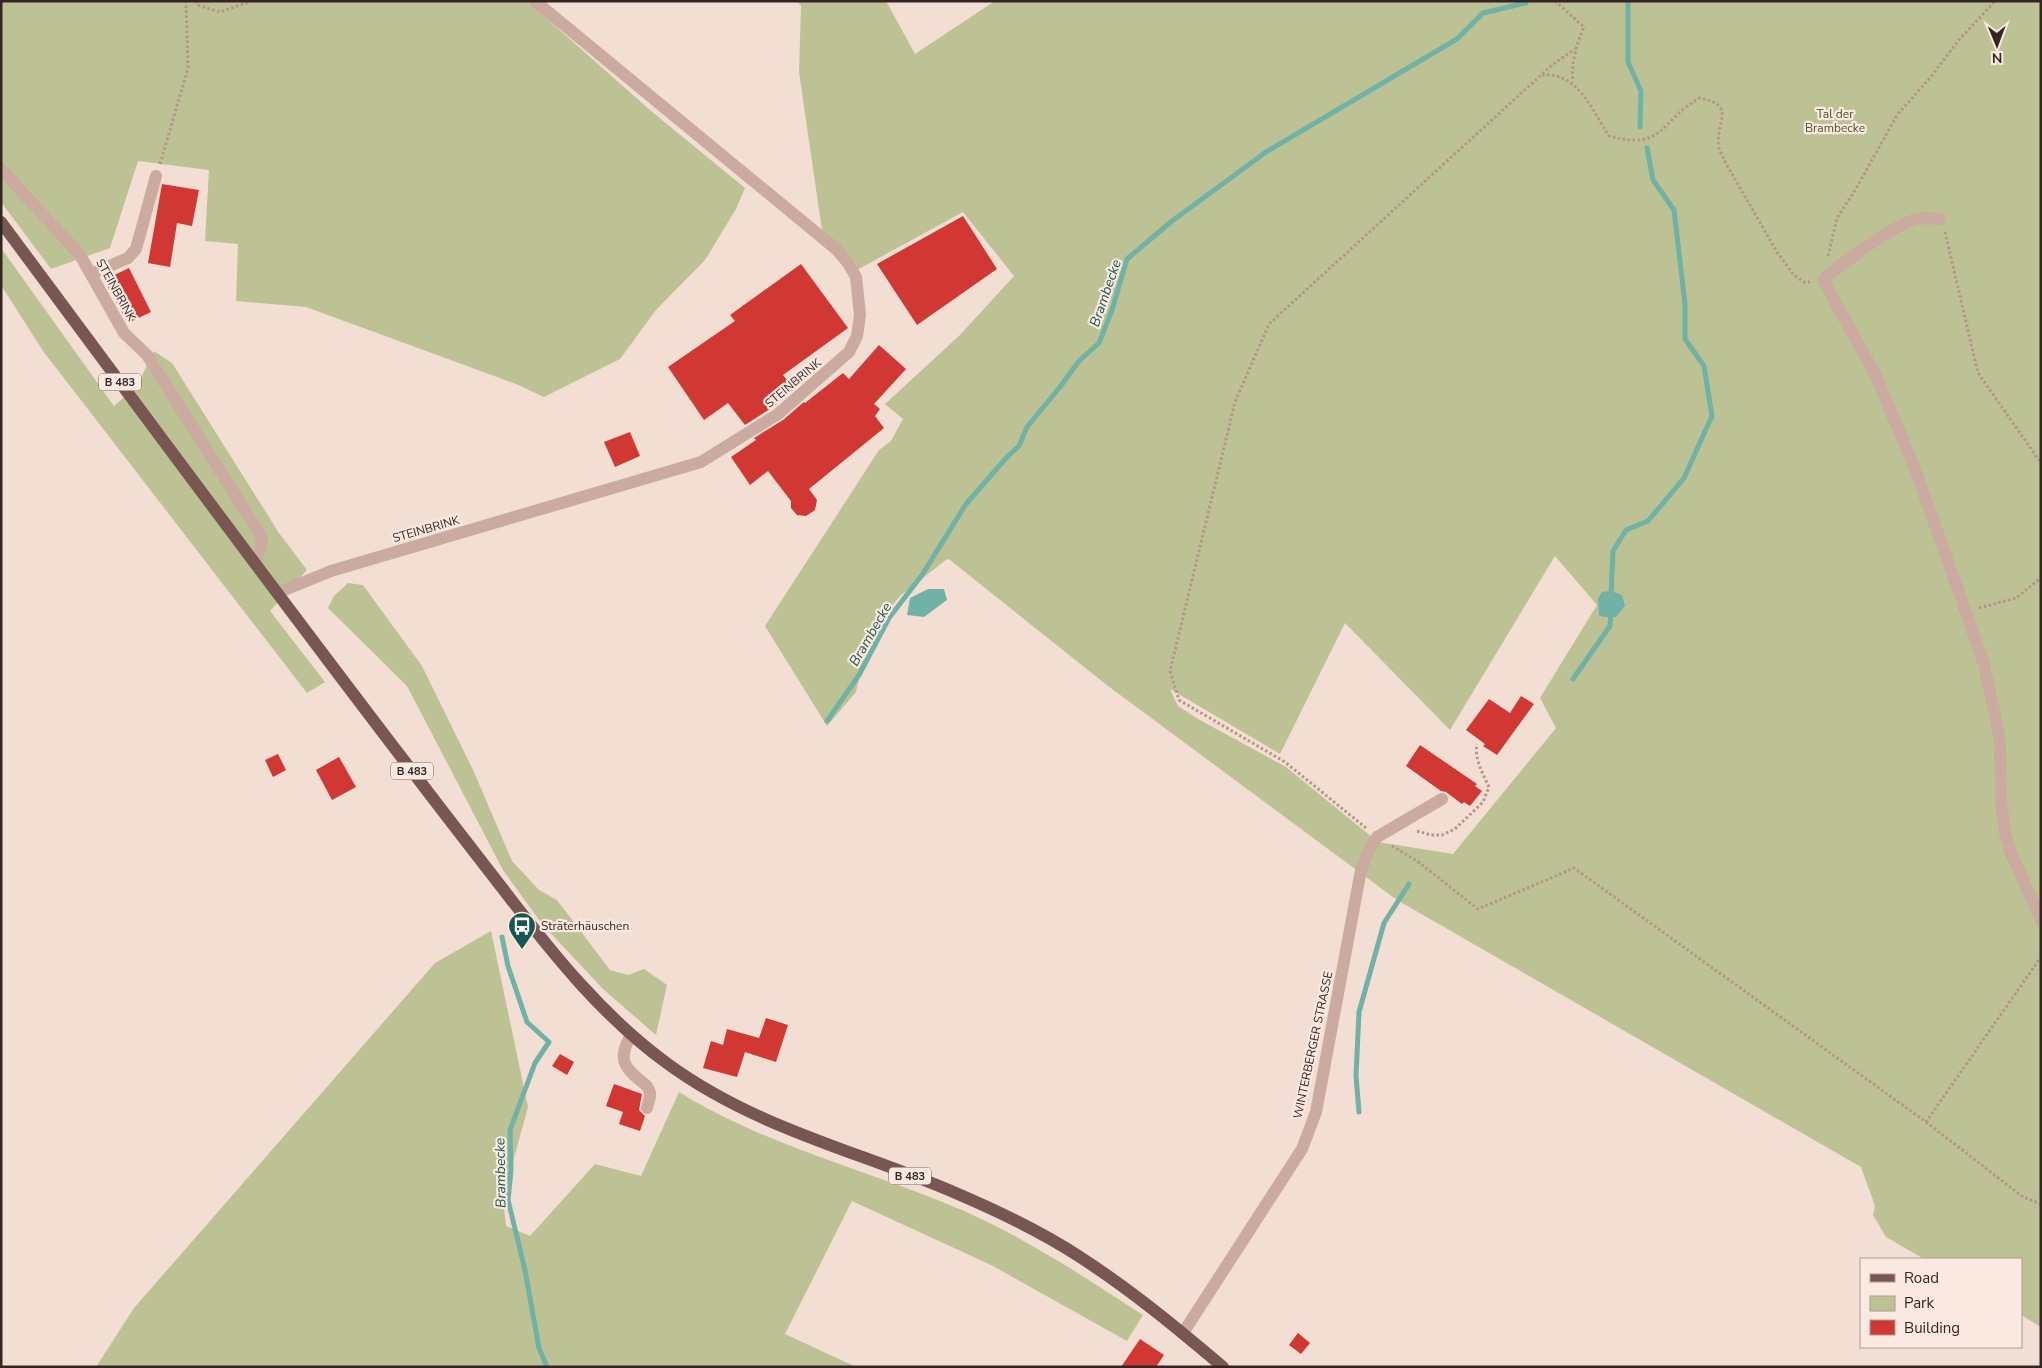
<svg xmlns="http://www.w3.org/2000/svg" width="2042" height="1368" font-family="'Nunito Sans',sans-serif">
<rect width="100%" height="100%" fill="#f3ded4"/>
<g fill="#bcc293" fill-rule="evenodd">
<polygon points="1,1 527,1 651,111 745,188 736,209 705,260 656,310 620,359 544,397 516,384 306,307 236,301 238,244 205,241 209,170 138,161 110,248 51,269 1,202"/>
<path d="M797,1h89l29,53 80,-53h1046v1326l-20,-12v-56h-97l-38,-22 -13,-22 2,-9 -14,-39 -464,-267 -289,-214 -158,-126 -3,-1 -47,37 -30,36 -14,60 -29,34 -62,-100 114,-176 12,-9 12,-22 -18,-15 75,-69 54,-59 -51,-64 -106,58 -33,-26 -25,-172 2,-66zM1555,556l42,49 -57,93 16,30 -103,126 -75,-12 -92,-75 -88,-48 -20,-13 -8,-17 110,65 65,-131 105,107z"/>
<polygon points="1,248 114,406 137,386 154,351 172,363 279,533 307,570 270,611 325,682 307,693 43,351 1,285"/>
<polygon points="348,583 363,585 422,666 474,772 512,861 539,890 557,900 610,970 628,975 644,969 667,985 656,1035 603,989 542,924 503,870 407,686 328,608 334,596"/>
<path d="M491,931l37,176 -25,91 3,28 24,10 65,-72 46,12 38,-84c82,51 177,75 266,111 70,28 135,71 198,112l-16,26 -136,-76 -139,-64 -67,133 71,33h-760l38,-59 301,-345z"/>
</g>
<g fill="#71b2a7">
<polygon points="928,589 944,589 947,600 924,617 907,615 910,598"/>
<polygon points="1611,591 1622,595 1625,606 1616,617 1603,617 1599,615 1598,598 1602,592"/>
</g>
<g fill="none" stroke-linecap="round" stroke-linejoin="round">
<g stroke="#71b2a7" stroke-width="5">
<polyline points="1628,1 1628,62 1641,91 1640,127"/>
<polyline points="1611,596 1613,551 1626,530 1648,521 1684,478 1712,416 1704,366 1685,339 1685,304 1674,210 1653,180 1647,148"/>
<polyline points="1573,679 1610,626 1611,612"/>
<polyline points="827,721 859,675 889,618 922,575 966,504 1008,456 1019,446 1027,427 1060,387 1079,361 1099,343 1112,310 1127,259 1172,221 1266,152 1457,39 1483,13 1526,3"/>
<polyline points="502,937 508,966 527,1022 549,1042 535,1063 510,1130 511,1170 508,1200 525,1270 539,1348 547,1367"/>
<polyline points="1359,1112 1356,1076 1359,1012 1384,923 1409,884"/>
</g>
</g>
<g fill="#d13833">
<polygon points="162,184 199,190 192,226 177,223 170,267 148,263"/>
<polygon points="963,216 997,269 917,325 877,264"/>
<polygon points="801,264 848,328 783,375 794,389 773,407 745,425 728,403 704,420 668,367 735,321 730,315"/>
<polygon points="129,268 151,312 128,323 104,280"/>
<polygon points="879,345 906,369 874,404 880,409 875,416 884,428 809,489 817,500 815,510 806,516 797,515 791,508 791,501 768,471 750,485 731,457 756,440 754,438 783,420 804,402 805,403 843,373 849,379"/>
<polygon points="630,432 640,456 615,467 604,442"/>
<polygon points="1521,696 1534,704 1497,755 1483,746 1485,744 1466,730 1489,699 1510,713"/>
<polygon points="1420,745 1477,784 1475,786 1482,791 1470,806 1464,802 1462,804 1446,792 1441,791 1406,766"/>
<polygon points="278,754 286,770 273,777 265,760"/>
<polygon points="339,757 356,787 332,800 316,770"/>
<polygon points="766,1018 788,1025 776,1062 745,1052 737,1077 703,1068 711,1041 723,1045 727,1029 759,1038"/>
<polygon points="560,1054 574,1062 567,1075 552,1066"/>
<polygon points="614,1084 642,1094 639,1110 645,1116 640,1131 619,1124 623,1112 606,1106"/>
<polygon points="1298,1333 1310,1343 1301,1354 1289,1345"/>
<polygon points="1140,1339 1164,1355 1156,1367 1121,1367"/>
</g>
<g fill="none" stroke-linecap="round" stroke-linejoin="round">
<g stroke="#b7948a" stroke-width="3" stroke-dasharray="2.5 2.5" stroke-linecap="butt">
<polyline points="196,1 197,5 220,12 252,1"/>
<path d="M1555,1l29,26c-8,19 -13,35 -11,55"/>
<path d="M1542,75c36,-3 50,35 67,61 55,15 50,-14 90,-38 40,7 15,25 20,50 1,4 4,8 5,12l53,92 16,22 11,8h6"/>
<polyline points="160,164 188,68 186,1"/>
<polyline points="1945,232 1978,373 2041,463"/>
<polyline points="1828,256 1837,218 1857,187 1897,115 1930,78 1958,41 1995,1"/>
<polyline points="1979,608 2016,598 2041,578"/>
<polyline points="1366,828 1285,762 1179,700 1170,671 1235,402 1269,324 1552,65 1575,49"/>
<path d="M1417,831l14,4h11l13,-6 28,-27 6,-15c-6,-13 -15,-29 -12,-43"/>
<polyline points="1392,846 1417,861 1478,909 1574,868 1926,1122 2041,957"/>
<polyline points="1926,1122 2023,1197 2041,1204"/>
</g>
<g stroke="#cbaa9f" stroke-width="12">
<polyline points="1,169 80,255 124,333 147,355 261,536 262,544 255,562"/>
<path d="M1940,219c-7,0 -16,-2 -23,0 -22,5 -76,45 -94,61l53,96 39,93 51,143 18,53 16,74 1,62 4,32 6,20 30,67"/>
<polyline points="91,274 128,258 136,249 156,176"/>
<polyline points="277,593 331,571 701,462 778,414 849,352 857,336 860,315 856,277 848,263 836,249 535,1"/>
<path d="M631,1035c-12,21 -10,31 10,46 4,3 8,6 9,12 1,4 -2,10 -3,15"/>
<polyline points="1183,1333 1302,1149 1316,1112 1361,870 1367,854 1377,837 1442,799"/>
</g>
<path stroke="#785753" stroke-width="12" d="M1,222c135,182 270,365 408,545 31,41 63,82 94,122 49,64 100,128 165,175 89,65 191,87 290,130 42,18 84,38 122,63 51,33 97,71 143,110"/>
</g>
<defs>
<g id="bus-pin" transform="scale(1.4375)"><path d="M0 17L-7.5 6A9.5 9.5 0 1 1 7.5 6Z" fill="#16584f" stroke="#fae9e0"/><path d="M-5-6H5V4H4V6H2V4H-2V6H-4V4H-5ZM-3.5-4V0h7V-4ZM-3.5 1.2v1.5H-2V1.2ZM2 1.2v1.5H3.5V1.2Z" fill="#fff"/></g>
</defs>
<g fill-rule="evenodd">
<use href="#bus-pin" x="522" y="926"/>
</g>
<g text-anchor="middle" stroke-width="4.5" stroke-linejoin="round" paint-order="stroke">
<g fill="#fae9e0" stroke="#6f605c" stroke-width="1">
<rect x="99" y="373.5" width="42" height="17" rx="4"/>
<rect x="391" y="762.5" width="42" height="17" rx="4"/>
<rect x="889" y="1167.5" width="42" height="17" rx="4"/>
</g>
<g font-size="11" font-weight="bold" fill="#342524">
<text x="120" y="386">B 483</text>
<text x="412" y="775">B 483</text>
<text x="910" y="1180">B 483</text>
</g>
<g font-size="12" fill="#4d5425" stroke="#fae9e0">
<text x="1835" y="118">Tal der<tspan x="1835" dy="14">Brambecke</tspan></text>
</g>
<g font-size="12" fill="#342524" stroke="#fae9e0">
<text transform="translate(116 290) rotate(61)" y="4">STEINBRINK</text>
<text transform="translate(793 383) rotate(-40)" y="4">STEINBRINK</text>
<text transform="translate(426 529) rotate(-16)" y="4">STEINBRINK</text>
<text transform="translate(1313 1045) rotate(-78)" y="4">WINTERBERGER STRASSE</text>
</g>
<g font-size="12" fill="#342524" stroke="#fae9e0" text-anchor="start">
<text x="541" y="930">Sträterhäuschen</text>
</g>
<g font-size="14" font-style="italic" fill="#16584f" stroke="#fae9e0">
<text transform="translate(1105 293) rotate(-71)" y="5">Brambecke</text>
<text transform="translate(870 634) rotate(-60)" y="5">Brambecke</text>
<text transform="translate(500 1173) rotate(-91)" y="5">Brambecke</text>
</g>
</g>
<rect width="2042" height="1368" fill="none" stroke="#342524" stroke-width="5"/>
<rect x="1860" y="1258" width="162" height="90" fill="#fae9e0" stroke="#ab9b95"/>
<rect x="1870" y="1274" width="25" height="8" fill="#785753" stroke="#ab9b95"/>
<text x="1904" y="1283" font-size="15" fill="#342524">Road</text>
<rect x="1870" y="1296" width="25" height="15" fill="#bcc293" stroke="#ab9b95"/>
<text x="1904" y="1308" font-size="15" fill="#342524">Park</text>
<rect x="1870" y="1320" width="25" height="15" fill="#d13833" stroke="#ab9b95"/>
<text x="1904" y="1333" font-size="15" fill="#342524">Building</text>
<g transform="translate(1997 45) rotate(179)" stroke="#fae9e0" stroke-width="4" paint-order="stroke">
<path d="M0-4L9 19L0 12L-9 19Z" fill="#342524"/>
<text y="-8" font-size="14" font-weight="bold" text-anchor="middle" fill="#342524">N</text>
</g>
</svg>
